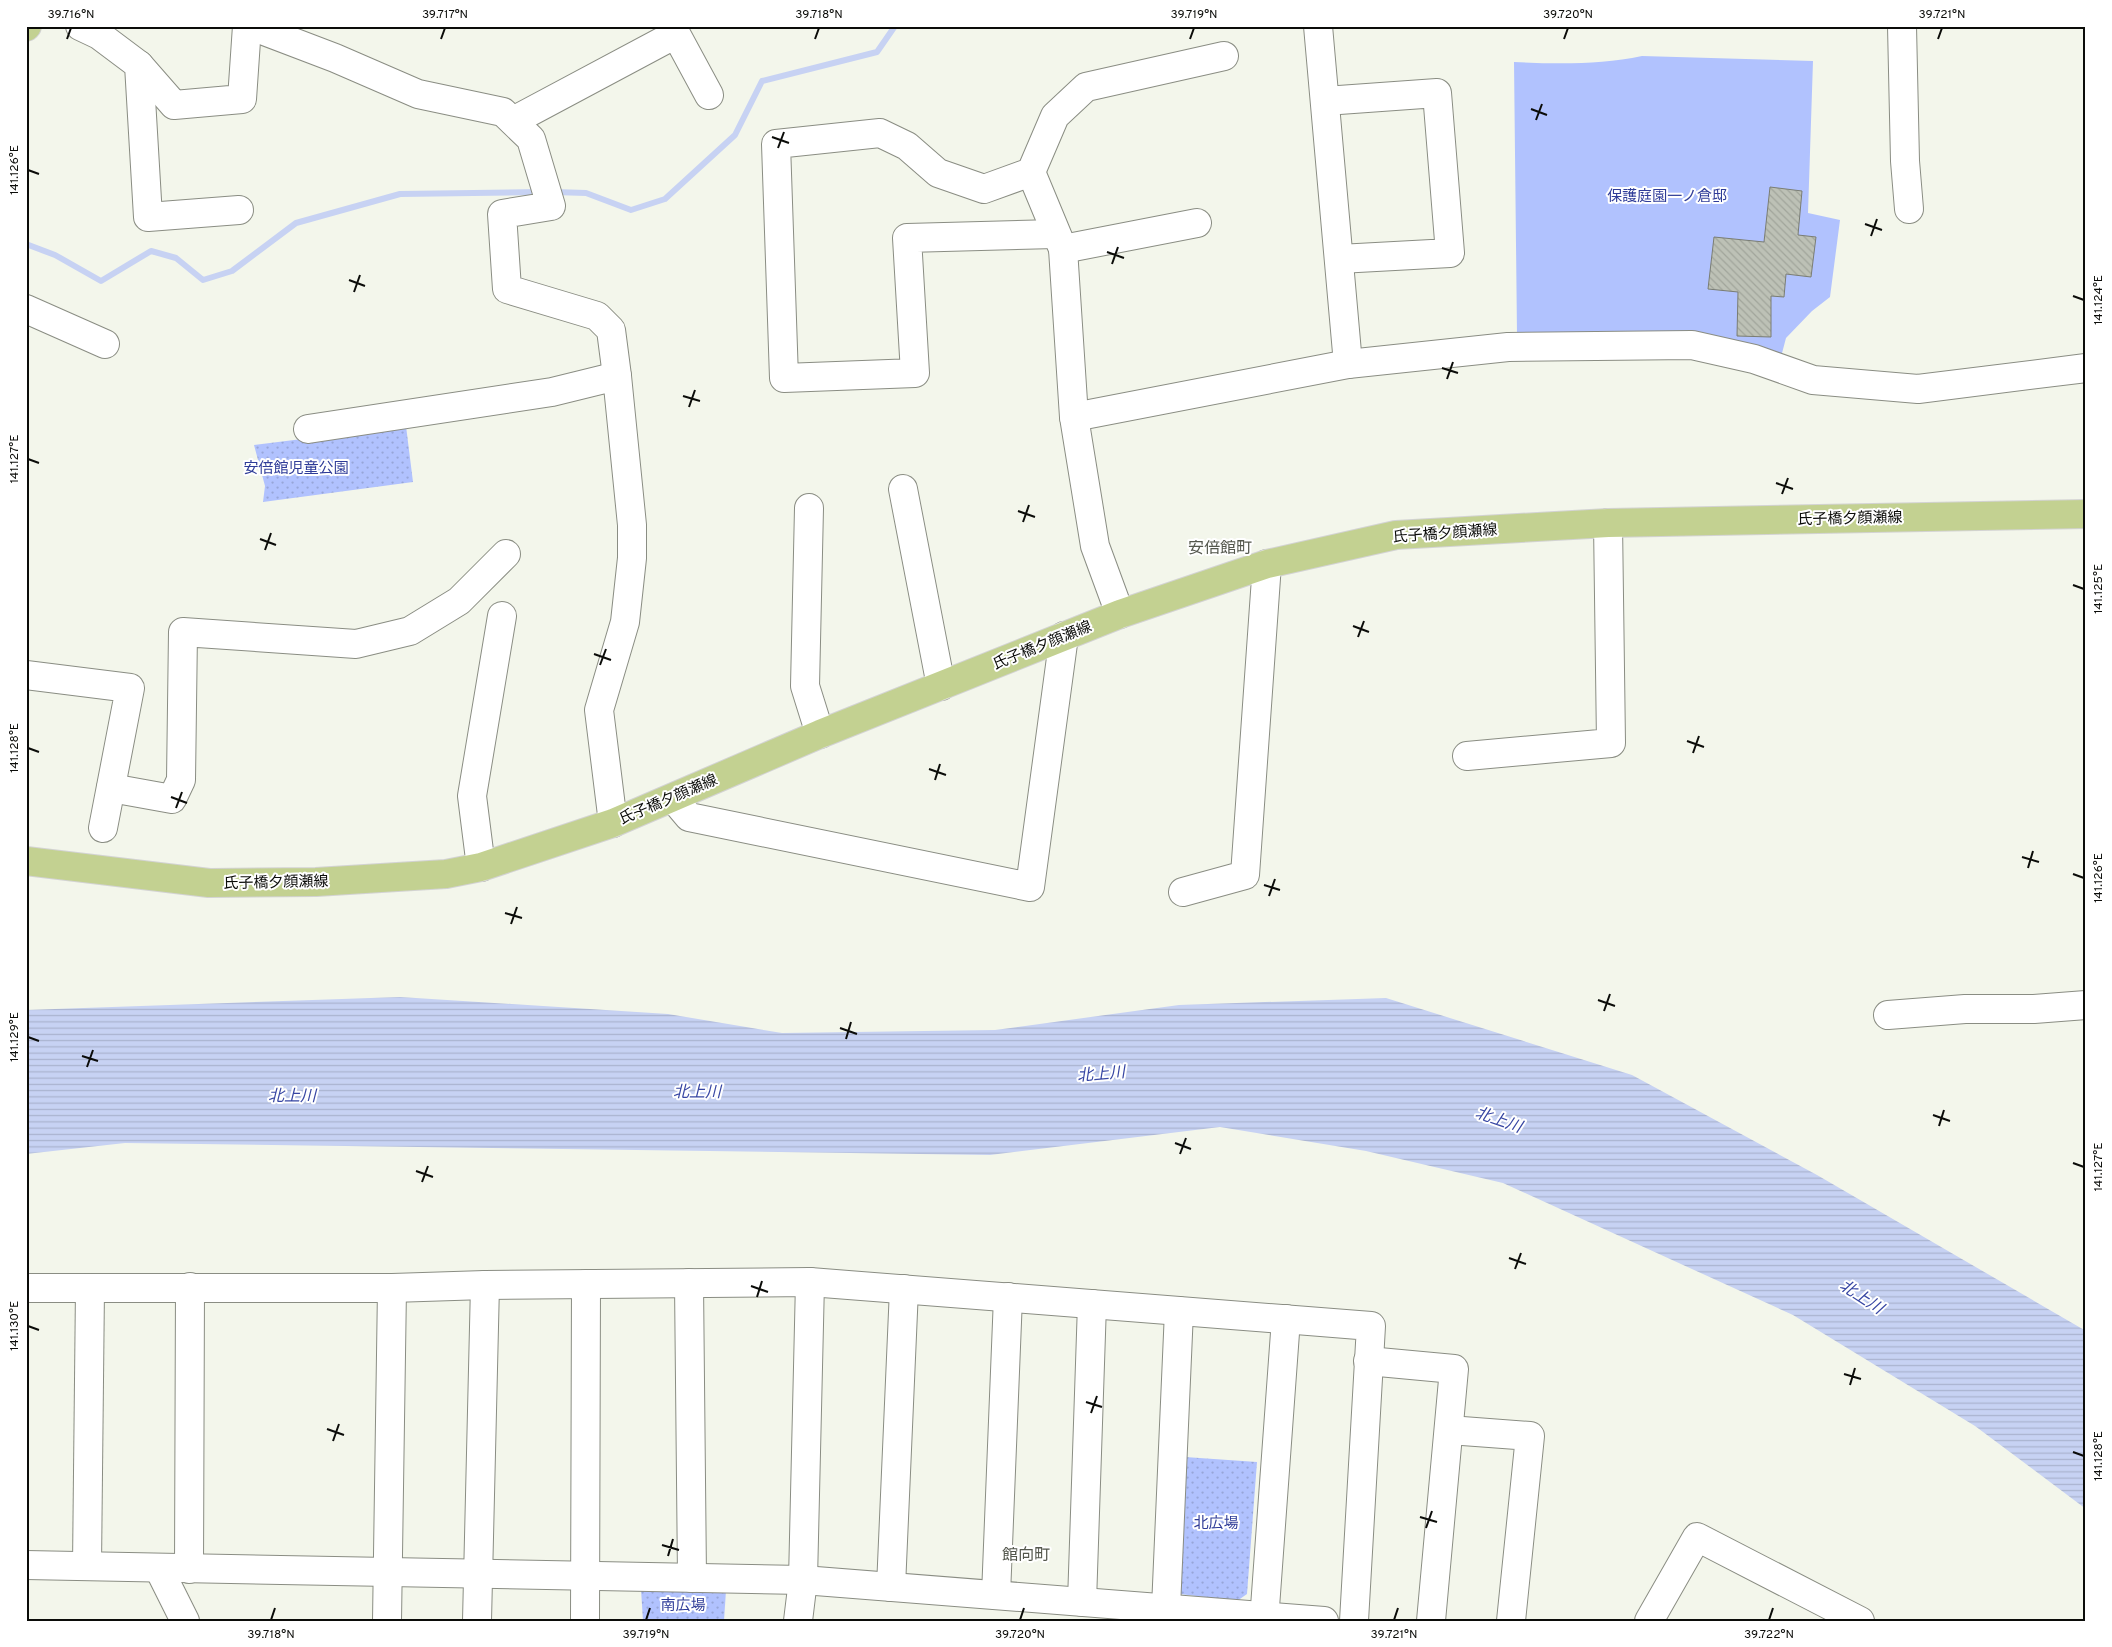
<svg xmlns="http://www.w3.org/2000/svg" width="2112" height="1647" font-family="Overpass,'Noto Sans JP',sans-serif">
<defs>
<pattern id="park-dots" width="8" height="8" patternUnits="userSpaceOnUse" patternTransform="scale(1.25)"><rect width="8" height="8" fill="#b1c2fe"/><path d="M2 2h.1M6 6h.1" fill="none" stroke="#97a6d8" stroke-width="1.8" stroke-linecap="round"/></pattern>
<pattern id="water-rules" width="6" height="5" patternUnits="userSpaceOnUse" patternTransform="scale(1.25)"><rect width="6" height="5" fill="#c7d2f3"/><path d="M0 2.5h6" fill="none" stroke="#aab3cf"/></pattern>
<pattern id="building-back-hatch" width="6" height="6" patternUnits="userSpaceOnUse" patternTransform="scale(1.25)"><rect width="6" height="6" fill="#bdc1b6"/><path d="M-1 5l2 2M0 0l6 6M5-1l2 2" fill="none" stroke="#a1a59b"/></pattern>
</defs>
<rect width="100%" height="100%" fill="#f3f6eb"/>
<g fill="url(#park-dots)">
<polygon points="406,426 413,482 263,502 265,486 254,445"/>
<polygon points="1185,1457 1257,1462 1247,1594 1237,1601 1180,1594"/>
<polygon points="641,1589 726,1590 724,1621 643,1621"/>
</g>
<path fill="#b1c2fe" d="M1642,56l171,5 -5,152 32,7 -10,77 -18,14 -26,27 -5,19 -264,-23 -3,-272c42,2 86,3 128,-6z"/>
<polygon fill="url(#water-rules)" points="400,997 668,1014 782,1033 995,1030 1179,1005 1386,998 1632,1075 1817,1175 2086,1331 2086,1509 1975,1426 1793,1315 1503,1183 1366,1151 1220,1127 990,1155 125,1143 26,1154 26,1010"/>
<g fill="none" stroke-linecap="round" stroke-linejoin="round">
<g stroke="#c7d2f3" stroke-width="6">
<polyline points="554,192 586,193 631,210 665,199 735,135 762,81 877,52 895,26"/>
<polyline points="26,244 55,255 101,281 151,251 176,258 203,280 232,271 296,223 400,194 539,192"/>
</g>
</g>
<polygon fill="url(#building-back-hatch)" stroke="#7a7d73" points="1770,187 1802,191 1798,235 1816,237 1811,277 1786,274 1784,297 1771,296 1771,337 1737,336 1738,292 1708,289 1714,237 1764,242"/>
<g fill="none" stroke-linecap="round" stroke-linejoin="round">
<g stroke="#8a8d83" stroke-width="30">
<g id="minor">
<polyline points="80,26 99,35 139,65 148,217 239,210"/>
<polyline points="251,26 335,58 418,94 503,112 531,139 551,206 502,214 507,289 597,316 611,330 617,376"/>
<polyline points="1318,26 1348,364"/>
<polyline points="1902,26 1905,161 1909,209"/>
<polyline points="139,65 174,105 242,99 247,26"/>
<polyline points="1325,101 1437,93 1450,253 1339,259"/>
<polyline points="513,121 676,34 709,95"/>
<polyline points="1031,172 1063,249 1074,417"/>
<polyline points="1055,234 907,238 915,373 784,378 776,144 880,133 907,146 938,173 984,189 1031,172 1055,116 1086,87 1224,56"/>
<polyline points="1063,249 1197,223"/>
<polyline points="26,309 105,344"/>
<polyline points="308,429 552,392 617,376 632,525 632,558 625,622 599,710 613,823"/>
<polyline points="903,489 941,686"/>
<polyline points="809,508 805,686 820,734"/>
<polyline points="1120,614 1095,546 1074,417 1348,364 1508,347 1692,345 1754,359 1813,380 1918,389 2086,368"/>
<polyline points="26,675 130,688 103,828"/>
<polyline points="1467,756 1611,743 1608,523"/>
<polyline points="111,788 172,799 181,780 183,632 356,644 410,631 459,601 506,554"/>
<polyline points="673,798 689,817 1030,887 1064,636"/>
<polyline points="481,867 472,796 502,616"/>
<polyline points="1183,892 1245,875 1267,564"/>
<polyline points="1888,1015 1965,1009 2034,1009 2086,1005"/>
<polyline points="689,1283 692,1578"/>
<polyline points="26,1288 392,1288 485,1285 810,1282 1371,1326 1354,1621"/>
<polyline points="1368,1361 1454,1369 1431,1621"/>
<polyline points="1449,1430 1530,1436 1511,1621"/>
<polyline points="26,1565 803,1580 1324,1621"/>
<polyline points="87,1566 90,1288"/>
<polyline points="159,1569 185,1621"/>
<polyline points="189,1569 190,1287"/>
<polyline points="891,1587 904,1289"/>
<polyline points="996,1595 1008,1297"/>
<polyline points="1082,1602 1092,1304"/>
<polyline points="1166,1608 1179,1311"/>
<polyline points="387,1621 392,1288"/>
<polyline points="477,1621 485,1285"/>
<polyline points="585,1621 586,1284"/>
<polyline points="798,1621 803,1580 810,1282"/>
<polyline points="1264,1621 1286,1319"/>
<polyline points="1649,1621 1697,1537 1860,1621"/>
</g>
</g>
<g stroke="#d3d3d3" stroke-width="30">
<g id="major">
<polyline points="26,27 27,26"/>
<polyline points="26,861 209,883 316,882 446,874 481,867 613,823 820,734 1120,614 1267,564 1396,535 1608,523 2086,514"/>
</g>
</g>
<use href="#minor" stroke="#fff" stroke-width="28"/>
<use href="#major" stroke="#c3d191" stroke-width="28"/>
</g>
<path fill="none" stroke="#0b0c09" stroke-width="2" d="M67,39l4,-11M441,39l4,-11M815,39l4,-11M1190,39l4,-11M1564,39l4,-11M1938,39l4,-11M1531,109l16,6M1536,120l6,-16M772,137l17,6M778,148l6,-16M28,170l11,4M1865,224l17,6M1871,236l6,-17M1107,252l17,6M1112,264l6,-17M349,280l16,6M354,292l6,-17M2073,296l11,4M1442,368l16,5M1447,379l6,-17M683,396l17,5M689,407l6,-17M28,459l11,4M1776,483l17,6M1782,494l6,-16M1018,511l17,6M1023,522l6,-17M260,539l16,6M265,550l6,-17M2073,585l11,4M1353,626l16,6M1358,637l6,-16M594,654l17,6M600,665l6,-16M1687,741l17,6M28,748l11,4M1693,753l6,-17M929,769l17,6M935,780l5,-16M171,797l16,6M176,808l6,-16M2022,857l17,5M2028,868l5,-17M2073,874l11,4M1264,885l16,5M1269,896l6,-17M505,913l17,5M511,924l6,-17M1598,1000l17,6M1604,1011l6,-17M840,1028l17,6M28,1037l11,4M846,1039l5,-17M82,1056l16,5M87,1067l6,-17M1933,1115l17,6M1939,1126l5,-16M1175,1143l16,6M1180,1154l6,-16M2073,1163l11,4M416,1171l17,6M422,1182l6,-16M1509,1258l17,6M1515,1269l6,-16M751,1286l17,6M757,1297l5,-16M28,1326l11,4M1844,1374l17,5M1850,1385l5,-17M1086,1402l16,5M1091,1413l6,-17M327,1429l17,6M333,1441l6,-17M2073,1452l11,4M1420,1517l17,5M1426,1528l6,-17M662,1545l17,5M668,1556l5,-17M271,1620l4,-12M646,1620l4,-12M1020,1620l4,-12M1394,1620l4,-12M1769,1620l4,-12"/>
<g text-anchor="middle" stroke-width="4" stroke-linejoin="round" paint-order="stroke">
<g font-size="15" fill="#2f3c98" stroke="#fff">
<text x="1667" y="201">保護庭園一ノ倉邸</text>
<text x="296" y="473">安倍館児童公園</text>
<text x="1216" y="1528">北広場</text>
<text x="683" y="1610">南広場</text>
</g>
<g font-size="15" fill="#0b0c09" stroke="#fff">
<text transform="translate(1850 518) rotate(-1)" y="5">氏子橋夕顔瀬線</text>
<text transform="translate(1445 533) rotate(-4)" y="5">氏子橋夕顔瀬線</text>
<text transform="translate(1042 645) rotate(-22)" y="5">氏子橋夕顔瀬線</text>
<text transform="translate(668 799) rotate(-23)" y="5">氏子橋夕顔瀬線</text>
<text transform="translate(276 882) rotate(-1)" y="5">氏子橋夕顔瀬線</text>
</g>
<g font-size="16" fill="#54574d" stroke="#fff">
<text x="1220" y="553">安倍館町</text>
<text x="1026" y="1560">館向町</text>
</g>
<g font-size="16" font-style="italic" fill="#3746a3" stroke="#fff">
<text transform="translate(1101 1073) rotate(-5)" y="6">北上川</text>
<text x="697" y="1097">北上川</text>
<text x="292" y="1101">北上川</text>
<text transform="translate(1499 1119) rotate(19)" y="6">北上川</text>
<text transform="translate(1862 1296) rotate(33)" y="6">北上川</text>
</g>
</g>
<rect width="2112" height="1647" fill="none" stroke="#ffffff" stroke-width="55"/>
<rect x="28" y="28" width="2056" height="1592" fill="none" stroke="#0b0c09" stroke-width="2"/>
<g font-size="12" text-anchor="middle" fill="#0b0c09">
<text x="71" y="18">39.716°N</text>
<text x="445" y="18">39.717°N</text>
<text x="819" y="18">39.718°N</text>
<text x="1194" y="18">39.719°N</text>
<text x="1568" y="18">39.720°N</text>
<text x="1942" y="18">39.721°N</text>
<text transform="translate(14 170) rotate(-90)" y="4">141.126°E</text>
<text transform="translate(2098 300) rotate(-90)" y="4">141.124°E</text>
<text transform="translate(14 459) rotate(-90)" y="4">141.127°E</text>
<text transform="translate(2098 589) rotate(-90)" y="4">141.125°E</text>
<text transform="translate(14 748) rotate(-90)" y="4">141.128°E</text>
<text transform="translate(2098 878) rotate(-90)" y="4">141.126°E</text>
<text transform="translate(14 1037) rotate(-90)" y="4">141.129°E</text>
<text transform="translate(2098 1167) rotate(-90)" y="4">141.127°E</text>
<text transform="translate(14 1326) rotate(-90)" y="4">141.130°E</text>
<text transform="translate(2098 1456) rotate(-90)" y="4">141.128°E</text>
<text x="271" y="1638">39.718°N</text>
<text x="646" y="1638">39.719°N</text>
<text x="1020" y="1638">39.720°N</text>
<text x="1394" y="1638">39.721°N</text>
<text x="1769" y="1638">39.722°N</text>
</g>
</svg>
